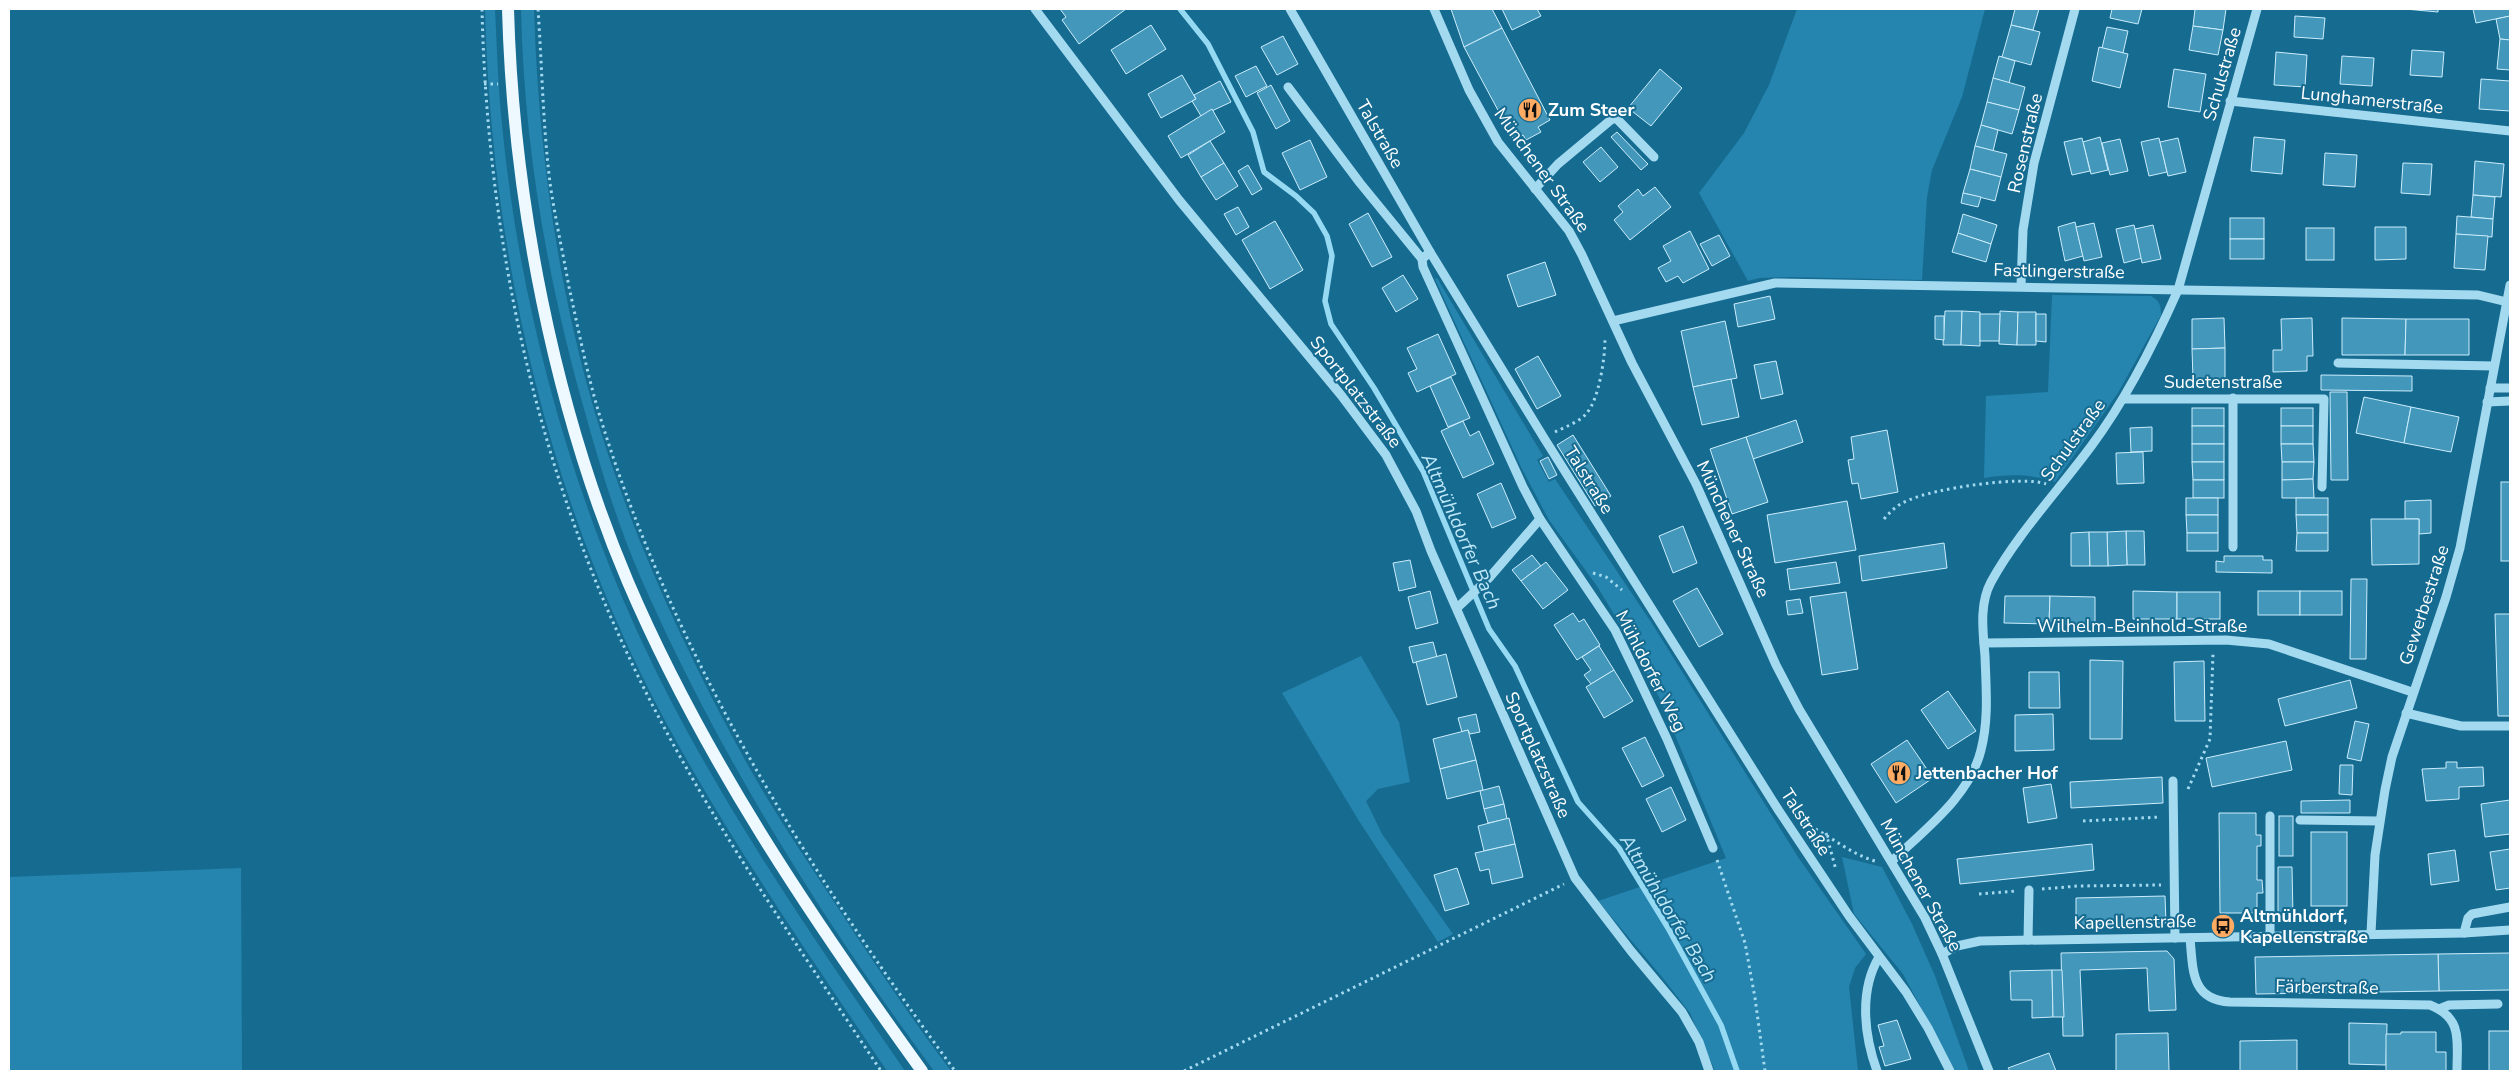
<svg xmlns="http://www.w3.org/2000/svg" width="2519" height="1080" font-family="'Nunito Sans',sans-serif">
<rect width="100%" height="100%" fill="#166b91"/>
<g fill="#2585ae">
<path d="M485,9h10c2,38 3,77 7,116 17,173 63,346 134,504 72,158 171,300 269,442h-18c-75,-112 -153,-224 -218,-343 -119,-218 -178,-472 -184,-719z"/>
<path d="M521,9h13c4,134 22,268 59,397 36,124 90,241 152,354 28,51 61,99 93,148 36,55 73,110 113,163h-17c-114,-154 -217,-319 -294,-495 -22,-51 -39,-106 -54,-160 -38,-133 -62,-268 -65,-407z"/>
<polygon points="1797,9 1985,9 1962,97 1932,170 1927,197 1922,280 1790,277 1759,278 1748,281 1699,193 1744,133 1769,85"/>
<polygon points="1437,278 1543,456 1537,460 1549,482 1555,479 1651,622 1798,857 1866,954 1855,968 1849,987 1858,1071 1715,1071 1690,1013 1662,977 1598,901 1726,858 1661,701 1633,646 1597,586 1549,520 1522,469 1435,279"/>
<path d="M2052,295l99,1c9,5 10,10 10,19l-43,78 -63,89c-24,-8 -46,-8 -71,-4l2,-82 62,-4z"/>
<polygon points="1361,656 1399,722 1410,782 1378,789 1366,801 1382,834 1453,934 1438,942 1359,821 1282,693"/>
<polygon points="1842,857 1882,867 1912,924 1935,976 1969,1071 1955,1071 1903,974 1854,914"/>
<polygon points="241,868 242,1071 9,1071 9,877"/>
</g>
<g fill="none" stroke-linecap="round" stroke-linejoin="round">
<polyline stroke="#96d9f3" stroke-width="5.5" points="1180,9 1208,44 1253,132 1264,172 1296,196 1314,213 1327,236 1332,256 1325,301 1331,324 1374,388 1423,471 1489,629 1515,666 1578,802 1619,848 1668,928 1721,1025 1737,1071"/>
</g>
<g fill="#4397bb" stroke="#cbedfc">
<polygon points="1060,9 1126,9 1079,44 1062,20 1066,17"/>
<polygon points="1451,9 1492,9 1502,28 1464,47"/>
<polygon points="1502,9 1537,9 1541,16 1512,30"/>
<polygon points="2015,9 2039,9 2033,30 2011,25"/>
<polygon points="2112,9 2142,9 2138,24 2110,18"/>
<polygon points="2195,9 2226,9 2223,30 2193,26"/>
<polygon points="2405,9 2438,9 2438,12"/>
<polygon points="2473,9 2510,9 2510,16 2476,23"/>
<polygon points="2295,16 2325,18 2323,39 2294,37"/>
<polygon points="2510,16 2510,40 2500,39 2496,19"/>
<polygon points="1151,25 1166,49 1126,74 1111,50"/>
<polygon points="2011,25 2040,32 2031,65 2002,57"/>
<polygon points="2193,26 2223,30 2218,55 2189,50"/>
<polygon points="2107,27 2128,31 2123,53 2102,48"/>
<polygon points="1502,28 1550,120 1538,127 1541,132 1526,140 1523,135 1514,140 1464,47"/>
<polygon points="1283,36 1298,64 1277,75 1261,47"/>
<polygon points="2500,39 2510,40 2510,70 2497,69"/>
<polygon points="2099,47 2128,54 2120,88 2092,81"/>
<polygon points="2412,50 2444,52 2442,77 2410,75"/>
<polygon points="2276,52 2307,55 2305,87 2274,85"/>
<polygon points="1999,56 2015,61 2009,83 1993,78"/>
<polygon points="2342,56 2374,58 2372,86 2340,84"/>
<polygon points="1256,66 1267,86 1246,97 1235,76"/>
<polygon points="1660,69 1682,88 1651,126 1628,108"/>
<polygon points="2174,69 2206,74 2200,112 2168,107"/>
<polygon points="1182,75 1196,99 1161,118 1148,94"/>
<polygon points="1993,78 2025,87 2019,110 1987,102"/>
<polygon points="2481,79 2510,81 2510,111 2479,109"/>
<polygon points="1220,81 1231,102 1201,116 1192,101 1196,99 1194,95"/>
<polygon points="1271,85 1290,121 1276,129 1257,93"/>
<polygon points="1987,102 2019,110 2012,134 1981,125"/>
<polygon points="1212,109 1225,132 1181,158 1168,136"/>
<polygon points="1981,125 1998,130 1993,151 1975,146"/>
<polygon points="1617,132 1648,164 1641,170 1611,137"/>
<polygon points="2100,137 2108,170 2091,174 2083,142"/>
<polygon points="2254,137 2285,140 2282,174 2251,171"/>
<polygon points="2082,138 2090,171 2072,175 2064,142"/>
<polygon points="2159,138 2167,172 2149,176 2141,142"/>
<polygon points="2178,138 2186,172 2168,176 2160,142"/>
<polygon points="2120,139 2128,171 2110,175 2102,143"/>
<polygon points="1310,140 1327,177 1300,190 1282,153"/>
<polygon points="1210,141 1224,163 1201,177 1188,155"/>
<polygon points="1975,146 2007,154 2001,177 1970,169"/>
<polygon points="1601,147 1618,167 1600,182 1583,162"/>
<polygon points="2325,153 2357,155 2355,187 2323,185"/>
<polygon points="2475,161 2504,164 2501,197 2473,195"/>
<polygon points="1224,163 1238,186 1216,200 1201,177"/>
<polygon points="2403,163 2432,164 2430,195 2401,193"/>
<polygon points="1248,165 1262,189 1252,195 1238,171"/>
<polygon points="1970,169 2001,177 1995,201 1963,193"/>
<polygon points="1655,187 1671,207 1630,240 1614,220 1623,212 1618,206 1638,189 1643,196"/>
<polygon points="1963,193 1981,197 1978,207 1961,203"/>
<polygon points="2473,195 2495,197 2493,219 2471,217"/>
<polygon points="1238,207 1249,227 1236,235 1224,214"/>
<polygon points="1368,213 1392,257 1372,267 1349,224"/>
<polygon points="1963,214 1997,225 1991,244 1958,233"/>
<polygon points="2457,216 2493,219 2492,237 2456,234"/>
<rect x="2230" y="218" width="34" height="21"/>
<polygon points="1275,221 1303,270 1270,289 1242,240"/>
<polygon points="2075,222 2083,256 2065,261 2058,227"/>
<polygon points="2094,223 2102,257 2084,261 2076,227"/>
<polygon points="2134,225 2142,258 2124,263 2116,229"/>
<polygon points="2153,225 2161,259 2142,263 2135,229"/>
<polygon points="2375,227 2406,227 2406,259 2375,260"/>
<rect x="2306" y="228" width="28" height="32"/>
<polygon points="1690,231 1709,269 1683,283 1678,276 1666,282 1658,268 1671,261 1663,246"/>
<polygon points="1958,233 1991,244 1986,262 1952,252"/>
<polygon points="2456,234 2488,236 2485,270 2454,268"/>
<polygon points="1719,235 1730,256 1712,266 1700,244"/>
<rect x="2230" y="239" width="34" height="20"/>
<polygon points="1545,262 1556,295 1518,307 1507,275"/>
<polygon points="1403,275 1418,299 1396,312 1382,288"/>
<polygon points="1770,296 1775,319 1738,327 1734,304"/>
<polygon points="1945,311 1962,311 1961,345 1943,345"/>
<polygon points="1962,311 1980,312 1980,346 1961,345"/>
<polygon points="2000,311 2018,312 2017,345 1999,344"/>
<polygon points="2018,312 2036,312 2036,345 2017,345"/>
<polygon points="1980,314 2000,314 1999,341 1980,341"/>
<polygon points="2036,314 2046,314 2046,342 2036,341"/>
<polygon points="1935,316 1944,316 1944,340 1935,339"/>
<polygon points="2224,318 2225,348 2192,349 2192,319"/>
<polygon points="2312,318 2313,356 2307,356 2307,371 2273,372 2273,350 2282,350 2281,319"/>
<polygon points="2342,318 2406,319 2405,355 2342,355"/>
<polygon points="2406,319 2469,319 2469,355 2405,355"/>
<polygon points="1725,321 1737,378 1693,387 1681,331"/>
<polygon points="1438,334 1456,374 1417,392 1408,373 1417,369 1407,348"/>
<polygon points="2225,348 2225,379 2193,379 2192,349"/>
<polygon points="1538,356 1561,396 1537,409 1515,369"/>
<polygon points="1776,361 1783,394 1761,399 1754,365"/>
<polygon points="2321,375 2412,376 2412,391 2321,390"/>
<polygon points="1451,377 1470,418 1448,427 1430,386"/>
<polygon points="1731,379 1739,417 1702,425 1693,387"/>
<polygon points="2330,392 2347,392 2348,480 2331,480"/>
<polygon points="2364,397 2411,407 2404,443 2356,433"/>
<polygon points="2411,407 2459,417 2451,452 2404,443"/>
<rect x="2192" y="408" width="32" height="18"/>
<rect x="2281" y="408" width="32" height="18"/>
<polygon points="1796,420 1803,442 1753,459 1746,437"/>
<polygon points="1463,421 1470,436 1479,431 1494,464 1463,478 1441,431"/>
<rect x="2192" y="426" width="32" height="18"/>
<rect x="2281" y="426" width="32" height="18"/>
<polygon points="2152,427 2152,451 2131,452 2130,428"/>
<polygon points="1887,430 1898,492 1861,499 1858,483 1852,484 1848,460 1854,459 1851,437"/>
<polygon points="1573,435 1611,496 1595,506 1557,445"/>
<polygon points="1746,437 1768,502 1732,514 1710,449"/>
<rect x="2192" y="444" width="32" height="18"/>
<polygon points="2281,444 2313,444 2314,462 2282,462"/>
<polygon points="2143,452 2144,483 2117,484 2116,453"/>
<polygon points="1548,457 1557,475 1549,479 1540,461"/>
<polygon points="2192,462 2224,462 2224,480 2193,480"/>
<polygon points="2282,462 2314,462 2313,479 2282,480"/>
<polygon points="2313,479 2314,498 2282,498 2282,480"/>
<rect x="2193" y="480" width="31" height="18"/>
<rect x="2501" y="482" width="9" height="79"/>
<polygon points="1501,483 1516,518 1492,528 1477,494"/>
<rect x="2186" y="498" width="32" height="17"/>
<rect x="2296" y="498" width="32" height="17"/>
<polygon points="2431,500 2431,533 2419,534 2419,519 2405,519 2405,501"/>
<polygon points="1847,501 1856,550 1775,563 1767,515"/>
<polygon points="2186,515 2218,515 2218,533 2187,533"/>
<polygon points="2296,515 2328,515 2328,533 2297,533"/>
<polygon points="2371,519 2419,519 2419,564 2372,565"/>
<polygon points="1683,526 1697,563 1673,573 1659,536"/>
<polygon points="2126,531 2144,531 2145,565 2127,565"/>
<polygon points="2126,531 2127,565 2108,566 2107,532"/>
<polygon points="2089,532 2090,566 2071,566 2071,533"/>
<polygon points="2089,532 2107,532 2108,566 2090,566"/>
<rect x="2187" y="533" width="31" height="18"/>
<polygon points="2297,533 2328,533 2328,551 2296,551"/>
<polygon points="1944,543 1947,568 1862,581 1859,556"/>
<polygon points="1532,555 1541,566 1521,581 1512,570"/>
<polygon points="2224,556 2263,556 2263,560 2272,560 2272,573 2216,572 2216,561 2224,562"/>
<polygon points="1410,560 1416,587 1399,591 1393,563"/>
<polygon points="1546,562 1568,590 1543,609 1521,581"/>
<polygon points="1836,562 1840,583 1790,590 1787,569"/>
<polygon points="2351,579 2367,579 2366,659 2350,659"/>
<polygon points="1697,588 1723,634 1699,647 1673,601"/>
<polygon points="1430,591 1438,623 1416,629 1408,597"/>
<polygon points="2133,591 2177,592 2177,619 2133,619"/>
<rect x="2258" y="591" width="42" height="24"/>
<rect x="2300" y="591" width="42" height="24"/>
<polygon points="1846,592 1858,669 1822,675 1810,597"/>
<rect x="2177" y="592" width="43" height="27"/>
<polygon points="2005,596 2050,596 2049,624 2004,623"/>
<polygon points="2050,596 2095,597 2095,624 2049,624"/>
<polygon points="1800,599 1803,613 1788,615 1786,601"/>
<polygon points="1573,613 1579,622 1584,619 1600,645 1577,660 1554,625"/>
<polygon points="2495,614 2510,614 2510,716 2498,716"/>
<polygon points="1433,642 1437,657 1413,663 1409,647"/>
<polygon points="1599,646 1614,670 1591,684 1584,675 1591,670 1582,657"/>
<polygon points="1446,654 1457,697 1427,705 1416,662"/>
<polygon points="2090,660 2123,661 2122,739 2090,739"/>
<polygon points="2204,661 2205,721 2175,721 2174,662"/>
<polygon points="1614,670 1633,701 1604,718 1586,687"/>
<polygon points="2029,672 2059,672 2060,708 2029,708"/>
<polygon points="2350,680 2357,708 2285,726 2278,699"/>
<polygon points="1948,691 1976,731 1948,749 1921,710"/>
<polygon points="1476,714 1480,732 1470,734 1468,730 1462,732 1458,718"/>
<polygon points="2053,714 2054,750 2015,751 2015,715"/>
<polygon points="2355,721 2369,724 2361,761 2347,758"/>
<polygon points="1468,730 1476,760 1440,769 1433,739"/>
<polygon points="1645,737 1664,776 1642,787 1622,748"/>
<polygon points="1907,740 1933,778 1896,803 1871,764"/>
<polygon points="2286,741 2292,770 2212,787 2206,758"/>
<polygon points="1476,760 1483,790 1447,799 1440,769"/>
<polygon points="2446,762 2457,762 2457,768 2483,767 2484,786 2459,787 2459,799 2426,801 2422,769 2446,768"/>
<polygon points="2340,765 2353,765 2352,795 2339,794"/>
<polygon points="2162,777 2163,803 2071,808 2070,782"/>
<polygon points="2051,784 2057,818 2028,823 2023,788"/>
<polygon points="1499,786 1504,804 1484,809 1480,791"/>
<polygon points="1671,787 1686,820 1662,832 1646,799"/>
<polygon points="2350,800 2350,813 2301,813 2301,801"/>
<polygon points="2510,800 2510,834 2485,837 2481,804"/>
<polygon points="1504,804 1507,819 1488,823 1484,809"/>
<polygon points="2219,813 2256,813 2256,835 2261,835 2261,846 2257,846 2257,880 2262,880 2263,893 2257,893 2257,913 2220,913"/>
<rect x="2279" y="816" width="14" height="40"/>
<polygon points="1509,818 1515,844 1484,851 1478,826"/>
<rect x="2311" y="832" width="36" height="74"/>
<polygon points="1515,844 1523,877 1492,884 1489,869 1480,871 1475,853"/>
<polygon points="2092,844 2094,870 1960,884 1957,859"/>
<polygon points="2510,849 2510,888 2496,890 2490,852"/>
<polygon points="2455,850 2459,881 2431,885 2428,854"/>
<polygon points="2278,867 2292,867 2293,917 2278,918"/>
<polygon points="1457,868 1469,904 1445,911 1434,875"/>
<polygon points="2165,896 2166,923 2076,925 2076,898"/>
<polygon points="2167,951 2174,959 2176,1010 2149,1011 2147,968 2080,970 2083,1036 2063,1036 2061,953"/>
<polygon points="2510,953 2510,990 2439,991 2438,954"/>
<polygon points="2438,954 2439,991 2256,994 2255,957"/>
<polygon points="2052,970 2053,1017 2032,1018 2032,1000 2011,1000 2010,971"/>
<polygon points="2052,970 2062,970 2064,1017 2053,1017"/>
<polygon points="1897,1020 1911,1059 1885,1066 1879,1047 1884,1046 1878,1025"/>
<polygon points="2349,1023 2387,1024 2386,1065 2349,1064"/>
<rect x="2489" y="1031" width="21" height="40"/>
<polygon points="2401,1032 2436,1032 2436,1052 2446,1052 2446,1071 2386,1071 2386,1034 2401,1034"/>
<polygon points="2168,1033 2169,1071 2116,1071 2116,1034"/>
<polygon points="2297,1040 2297,1071 2240,1071 2240,1041"/>
<polygon points="2049,1053 2056,1071 2010,1071 2008,1068"/>
</g>
<g fill="none" stroke-linecap="round" stroke-linejoin="round">
<g stroke="#a4daf0" stroke-width="3" stroke-dasharray="2.5 4" stroke-linecap="butt">
<path d="M482,9c5,221 51,445 146,646 68,147 164,282 253,416"/>
<path d="M538,9c4,58 5,117 12,174 5,35 13,70 19,104 10,45 19,92 33,136 74,237 207,449 353,648"/>
<polyline points="484,84 498,84"/>
<path d="M1555,432c10,-5 24,-10 31,-18 13,-14 19,-56 19,-75"/>
<path d="M1884,519c8,-9 14,-15 25,-19 23,-11 114,-25 137,-16"/>
<polyline points="1593,573 1606,577 1622,590"/>
<polyline points="2188,789 2210,739 2213,653"/>
<polyline points="2083,821 2160,817"/>
<path d="M1804,823c24,11 46,31 71,38"/>
<polyline points="1826,833 1836,870"/>
<polyline points="1717,860 1745,943 1755,998 1765,1071"/>
<polyline points="2042,889 2078,886 2161,885"/>
<polyline points="1979,894 2016,891"/>
<polyline points="1184,1071 1564,884"/>
</g>
<g stroke="#a4daf0" stroke-width="9">
<polyline points="1035,9 1179,200 1341,395 1386,455 1416,511 1431,551 1575,878 1631,951 1682,1012 1699,1042 1709,1071"/>
<polyline points="1290,9 1430,252 1544,438 1779,811 1849,916 1906,992 1928,1028 1950,1071"/>
<polyline points="1434,9 1469,90 1498,142 1569,231 1582,255 1632,363 1696,484 1776,665 1799,709 1925,918 1942,954 1989,1071"/>
<polyline points="1288,87 1360,183 1422,259"/>
<polyline points="2230,101 2510,131"/>
<polyline points="1535,189 1558,164 1612,119 1617,119 1654,157"/>
<polyline points="1430,252 1422,259 1423,267 1523,487 1540,519 1615,630 1632,665 1667,739 1713,848"/>
<polyline points="2021,286 2023,230 2034,163 2075,9"/>
<polyline points="1613,321 1775,283 2478,295 2507,302"/>
<polyline points="2338,363 2494,366"/>
<polyline points="2490,388 2510,388"/>
<polyline points="2123,399 2324,399 2322,487"/>
<polyline points="2487,402 2510,401"/>
<polyline points="2233,547 2233,398"/>
<polyline points="1457,608 1489,578 1540,519"/>
<polyline points="1984,643 2226,640 2269,644 2412,692"/>
<polyline points="2406,713 2461,726 2510,726"/>
<polyline points="2173,781 2175,938"/>
<polyline points="2300,820 2379,821"/>
<path d="M1892,861c32,-31 78,-65 89,-111 8,-31 5,-62 4,-94 -2,-24 -6,-52 6,-74 27,-49 68,-92 101,-137 35,-47 62,-101 86,-155l79,-281"/>
<polyline points="2371,933 2375,855 2385,790 2392,757 2446,597 2460,548 2510,285"/>
<polyline points="2464,933 2468,918 2472,914 2510,907"/>
<polyline points="2270,936 2270,816"/>
<path d="M2190,938c3,32 1,62 40,64l200,3c33,13 27,36 27,66"/>
<polyline points="2028,940 2029,890"/>
<polyline points="1942,954 1957,946 1980,941 2464,933 2510,930"/>
<polyline points="2439,1009 2449,1005 2498,1004"/>
<path d="M1877,1071c-13,-36 -18,-80 2,-114"/>
</g>
<path stroke="#edf9ff" stroke-width="12" d="M508,9c5,188 46,399 120,573 75,175 183,335 294,489"/>
</g>
<defs>
<g id="restaurant-disc" transform="scale(1.25)"><circle r="9.5" fill="#ffab63" stroke="#166b91"/><path d="M-5-6h1v4h1v-4h1v4h1v-4h1v5L-1.5 .5V6h-2V.5L-5-1ZM5-6V6H3V1.5H1.5Q1.5-4 5-6Z" fill="#111"/></g>
<g id="bus-disc" transform="scale(1.25)"><circle r="9.5" fill="#ffab63" stroke="#166b91"/><path d="M-5-6H5V4H4V6H2V4H-2V6H-4V4H-5ZM-3.5-4V0h7V-4ZM-3.5 1.2v1.5H-2V1.2ZM2 1.2v1.5H3.5V1.2Z" fill="#111"/></g>
</defs>
<g fill-rule="evenodd">
<use href="#restaurant-disc" x="1530" y="110"/>
<use href="#restaurant-disc" x="1899" y="773"/>
<use href="#bus-disc" x="2223" y="926"/>
</g>
<g text-anchor="middle" stroke-width="4" stroke-linejoin="round" paint-order="stroke">
<g font-size="18" fill="#fff" stroke="#166b91">
<text transform="translate(2222 74) rotate(-74)" y="6">Schulstraße</text>
<text transform="translate(2372 100) rotate(6)" y="6">Lunghamerstraße</text>
<text transform="translate(1380 134) rotate(60)" y="6">Talstraße</text>
<text transform="translate(2025 143) rotate(-77)" y="6">Rosenstraße</text>
<text transform="translate(1542 170) rotate(54)" y="6">Münchener Straße</text>
<text transform="translate(2059 271) rotate(1)" y="6">Fastlingerstraße</text>
<text x="2223" y="388">Sudetenstraße</text>
<text transform="translate(1356 392) rotate(52)" y="6">Sportplatzstraße</text>
<text transform="translate(2073 440) rotate(-54)" y="6">Schulstraße</text>
<text transform="translate(1589 480) rotate(58)" y="6">Talstraße</text>
<text transform="translate(1733 529) rotate(65)" y="6">Münchener Straße</text>
<text transform="translate(2424 605) rotate(-72)" y="6">Gewerbestraße</text>
<text x="2142" y="632">Wilhelm-Beinhold-Straße</text>
<text transform="translate(1651 671) rotate(63)" y="6">Mühldorfer Weg</text>
<text transform="translate(1538 755) rotate(66)" y="6">Sportplatzstraße</text>
<text transform="translate(1806 822) rotate(57)" y="6">Talstraße</text>
<text transform="translate(1921 885) rotate(61)" y="6">Münchener Straße</text>
<text transform="translate(2135 922) rotate(-1)" y="6">Kapellenstraße</text>
<text transform="translate(2327 987) rotate(1)" y="6">Färberstraße</text>
</g>
<g font-size="18" font-weight="bold" fill="#fff" stroke="#166b91" text-anchor="start">
<text x="1548" y="116">Zum Steer</text>
<text x="1916" y="779">Jettenbacher Hof</text>
<text x="2240" y="922">Altmühldorf,<tspan x="2240" dy="21">Kapellenstraße</tspan></text>
</g>
<g font-size="19" font-style="italic" fill="#c0e9f9" stroke="#166b91">
<text transform="translate(1462 531) rotate(66)" y="7">Altmühldorfer Bach</text>
<text transform="translate(1669 908) rotate(59)" y="7">Altmühldorfer Bach</text>
</g>
</g>
<rect width="2519" height="1080" fill="none" stroke="#ffffff" stroke-width="20"/>
</svg>
